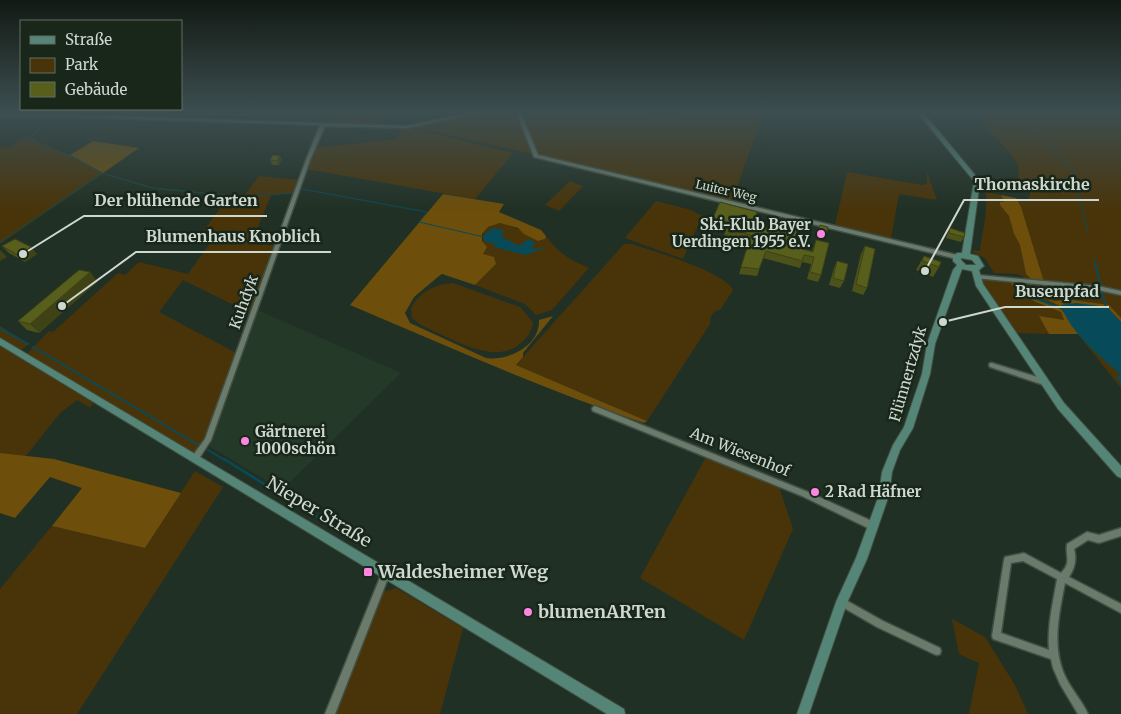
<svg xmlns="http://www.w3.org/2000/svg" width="1121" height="714" font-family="Merriweather,serif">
<rect width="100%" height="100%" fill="#213024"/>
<polygon fill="#243928" points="255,309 401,373 282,490 206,444"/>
<g fill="#493409">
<polygon points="333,111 381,111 375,124 327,123"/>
<polygon points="491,111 516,111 534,153 532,154 413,127"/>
<polygon points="519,111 626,111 662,116 683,116 683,111 780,111 781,117 767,117 761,120 732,201 544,156 536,150"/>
<path d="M973,111h148v277l-46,-58h-28l2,4 -32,-1 -36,-54 62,6 -27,-87 13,2 1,-9 -13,-2c0,-7 3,-17 1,-24 -4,-11 -36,-40 -45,-54z"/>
<polygon points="46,116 37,133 30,138 70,155 103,173 154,188 244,196 259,176 299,180 294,193 271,195 251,244 275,245 252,314 183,280 159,312 238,354 202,445 196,452 192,453 27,354 49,331 53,332 118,273 125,275 139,262 188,274 210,243 196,241 229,196 153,189 102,174 0,244 0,146 7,148 35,133"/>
<polygon points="403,128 415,129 513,153 475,199 306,169 313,148 396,139"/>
<polygon points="847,172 923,185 927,183 927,172 937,200 899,194 891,238 732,201 835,225"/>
<polygon points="570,181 583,186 559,211 545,205"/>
<path d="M986,192l15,3 3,7h-3l-1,3 9,11 5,18 6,11 6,29 5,6 -7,-1v-2l-7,-3 -23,-1 -9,-15 -12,-6v-2l7,1c2,-18 8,-39 6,-59z"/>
<polygon points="656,201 691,210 702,216 683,259 625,238"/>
<path d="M500,223c14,3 27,10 38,18l7,-2 1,-3c12,17 24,24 43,32l-37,42 -16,5 -11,-11 -50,-19 21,-21 -13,-10c2,-19 -7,-24 17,-31z"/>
<path d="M624,244h8c21,7 93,28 101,46l-13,20 -5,1 -5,7v6l-63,97 -131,-56z"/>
<path d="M453,283l67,24 13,15c-1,8 -5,15 -11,20 -26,26 -73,-5 -101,-17l-9,-7 -1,-10c8,-16 24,-24 42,-25z"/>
<polygon points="0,326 29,344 21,350 0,338"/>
<polygon points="0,346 93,403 90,408 77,400 60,413 25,457 0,453"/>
<polygon points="706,457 779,487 793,529 744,640 640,578"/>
<polygon points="195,471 223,487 77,714 0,714 0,589 52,526 145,548"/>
<polygon points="396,588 463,628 440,714 334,714 383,592"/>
<polygon points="952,619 985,637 1015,685 1028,714 969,714 979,663 959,654"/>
</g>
<g fill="#6d4e0a">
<polygon points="93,141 139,148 103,173 70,155"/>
<path d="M443,194l61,10 -5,8 42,18 5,6 -1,3 -7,2 -14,-7 -6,-6 -18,-5 -12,4 -6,7v7l5,6 -4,7 11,3 2,7 -21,21 -33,-11 -3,2 -25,21 -9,16 5,10 76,35c22,3 54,-12 53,-38l14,-4 -30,37v4l-7,8 131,56 -3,2c-100,-33 -197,-77 -294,-118z"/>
<polygon points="1001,195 1016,198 1021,207 1044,282 1033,281 1026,274 1020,245 1014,234 1009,216 1000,205 1000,202 1004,202"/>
<path d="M1010,282l11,1 10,9 23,9 19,-1 36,5 12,13v4l-14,-15h-45l-18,-9 -13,-2 -14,-10c6,14 31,15 43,22 4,3 14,21 19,26h-30l-10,-18 25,4 -3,-8c-18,-8 -40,-13 -51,-30z"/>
<polygon points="0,453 54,459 181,493 145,548 52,526 82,488 50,477 15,518 0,513"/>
</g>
<g fill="#074b5a">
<polygon points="493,228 504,230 501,236 519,246 529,239 535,243 531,249 545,248 526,255 494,247 495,244 484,241 484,235"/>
<path d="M1076,303l31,4 14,15v62l-5,-8h5l-2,-3c-23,-20 -48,-40 -58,-68z"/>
</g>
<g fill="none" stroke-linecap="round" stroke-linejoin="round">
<g stroke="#074b5a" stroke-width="1">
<polyline points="1020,111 1074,172 1088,232"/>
<polyline points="48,113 49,111"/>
<polyline points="46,117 36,133 26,139 69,155 102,173 153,188 244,197 294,193 296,188"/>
<polyline points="302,189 427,212 419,222 484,237"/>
<polyline points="0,242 102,173"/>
<polyline points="1094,258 1095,264"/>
</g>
<g stroke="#074b5a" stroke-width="2">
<polyline points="1095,263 1106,308"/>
<polyline points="1019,287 1032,297 1063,309"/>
<polyline points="0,328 28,344"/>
<polyline points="33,347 200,446"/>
<polyline points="208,450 226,461"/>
</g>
<g stroke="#074b5a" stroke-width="2.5">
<polyline points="224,459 264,484"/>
<polyline points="268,486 324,521"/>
</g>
<g stroke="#414e43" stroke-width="3">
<g id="street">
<polygon points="477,111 487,111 407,128 325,126 310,160 211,440 198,460 195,461 192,460 191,458 205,439 306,160 320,125 46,116 0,117 0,115 46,114 407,126"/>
<polygon points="516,111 520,111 538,155 957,255 960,257 957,259 534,157"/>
<polygon points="977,275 1098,286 1121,291 1121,295 1098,290 975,278 974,277 975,276"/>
<polygon points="990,363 992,363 1044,379 1046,380 1047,382 1046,384 1044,385 990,367 989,365"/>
<polygon points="595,406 808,492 876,523 877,526 876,529 873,530 870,529 802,496 593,411 592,409 593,407"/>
<path d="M1121,528v8l-22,7 -11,-3 -14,9c3,10 1,19 -5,28l52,27v9l-56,-30c-6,31 -14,65 1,95 6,12 16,23 22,36h-10l-18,-30 -7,-16 -2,-9 -58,-20 -1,-3 12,-76 1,-3 19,-4 37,20c11,-11 4,-17 6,-29l20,-12 12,3zM1023,561l34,18c-4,24 -10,47 -8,71l-48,-17 10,-70z"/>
<polygon points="386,569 389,570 390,573 335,714 325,714 383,570"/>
<polygon points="842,598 883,621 940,648 941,651 940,654 937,655 934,654 877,627 839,605 838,602 839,599"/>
</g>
</g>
<g stroke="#414e43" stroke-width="2">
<g id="secondary">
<path d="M916,111h6l58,70 -10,73 8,2 6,10 -5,4 4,14 81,119 57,63v12l-4,-2 -59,-67 -82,-123 -4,-15 -10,-2 -27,75 -5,30 -17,54 -13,22 -8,22 -3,23 -22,64 -20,44 -38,111h-12l39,-112 20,-44 23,-63 3,-23 11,-27 11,-18 18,-53 5,-30 26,-74 4,-5 -4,-4v-4l4,-4h5l12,-72zM961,258l11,2 4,5h-10l-5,-5z"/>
<polygon points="0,338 624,709 625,714 607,714 0,345"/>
</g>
</g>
<use href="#street" fill="#6a7b6c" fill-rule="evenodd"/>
<use href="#secondary" fill="#548576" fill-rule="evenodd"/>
</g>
<g fill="#4c5219">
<polygon points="280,156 282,160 279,165 272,165 270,160"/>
<polygon points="713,218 753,223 792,246 812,251 816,240 821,275 818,282 807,279 811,264 802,262 800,268 763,258 757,276 739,274 749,242 724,235 726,229 711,225"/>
<polygon points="820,225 826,234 824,239 816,237"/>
<polygon points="950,228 964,237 961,242 946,238"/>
<polygon points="2,246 37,254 25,262 9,253"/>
<polygon points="865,246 867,288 863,295 852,291 861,254"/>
<polygon points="924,256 939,267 933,277 916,270"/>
<polygon points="837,261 844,281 840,288 829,285 834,268"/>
<polygon points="90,272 97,282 39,333 27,330 18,321"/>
</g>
<g fill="#3e4214">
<polygon points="280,156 282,160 279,165 277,161"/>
<polygon points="31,247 37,254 25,262 18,255"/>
<polygon points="0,250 7,257 0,261"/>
<polygon points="90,272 97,282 39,333 30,324"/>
</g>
<g fill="#585f1d" stroke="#3e4214">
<polygon points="273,155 280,156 277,161 270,160"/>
<polygon points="720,202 757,212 753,223 761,226 780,229 783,220 799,225 792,246 813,252 816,240 829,243 821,275 810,272 814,257 804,255 802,261 766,251 759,269 741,267 751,235 726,228 729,222 713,218"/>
<polygon points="820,225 828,227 826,234 818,232"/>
<polygon points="950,228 965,233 964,237 949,233"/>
<polygon points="15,239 31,247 18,255 2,246"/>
<polygon points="865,246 875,249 867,288 856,284"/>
<polygon points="924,256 941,262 939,267 922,261"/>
<polygon points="837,261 848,264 844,281 833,278"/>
<polygon points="79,270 90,272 30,324 18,321"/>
</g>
<linearGradient id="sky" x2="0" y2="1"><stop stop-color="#121a14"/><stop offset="0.53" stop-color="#3d4e50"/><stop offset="1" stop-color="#3d4e50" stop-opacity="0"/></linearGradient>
<rect width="1121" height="211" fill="url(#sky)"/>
<g fill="#fd86e1" stroke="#18271a" stroke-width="2">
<circle cx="821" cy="234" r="5"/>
<circle cx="245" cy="441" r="5"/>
<circle cx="815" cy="492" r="5"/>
<rect x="363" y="567" width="10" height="10" rx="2.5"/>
<circle cx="528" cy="612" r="5"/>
</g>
<g text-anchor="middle" stroke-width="5" stroke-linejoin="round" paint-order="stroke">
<g font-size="12" fill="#ced8cf" stroke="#18271a">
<text transform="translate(726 191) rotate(13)" y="4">Luiter Weg</text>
</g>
<g font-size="15" font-weight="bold" fill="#ced8cf" stroke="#18271a" text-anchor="start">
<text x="811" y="230" text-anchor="end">Ski-Klub Bayer<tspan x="811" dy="17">Uerdingen 1955 e.V.</tspan></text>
<text x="255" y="437">Gärtnerei<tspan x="255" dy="17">1000schön</tspan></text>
<text x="825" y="497">2 Rad Häfner</text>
</g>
<g font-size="15" fill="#ced8cf" stroke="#18271a">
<text transform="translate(244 302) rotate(-70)" y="5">Kuhdyk</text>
<text transform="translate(908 374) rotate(-74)" y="5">Flünnertzdyk</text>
<text transform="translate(740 452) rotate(22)" y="5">Am Wiesenhof</text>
</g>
<g font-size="18" fill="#ced8cf" stroke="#18271a">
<text transform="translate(319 512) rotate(31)" y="6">Nieper Straße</text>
</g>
<g font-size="18" font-weight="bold" fill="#ced8cf" stroke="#18271a" text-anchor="start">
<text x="378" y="578">Waldesheimer Weg</text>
<text x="538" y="618">blumenARTen</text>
</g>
</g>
<path fill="none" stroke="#ced8cf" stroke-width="2" d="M925 271L964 200H1099M23 254L84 216H267M62 306L136 252H331M943 322L1005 307H1109"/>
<g fill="#ced8cf" stroke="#18271a" stroke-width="2">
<circle cx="925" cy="271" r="5"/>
<circle cx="23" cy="254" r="5"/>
<circle cx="62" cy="306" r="5"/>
<circle cx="943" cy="322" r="5"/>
</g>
<g font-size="16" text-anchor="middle" font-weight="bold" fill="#ced8cf" stroke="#18271a" stroke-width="5" stroke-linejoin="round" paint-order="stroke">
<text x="1032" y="190">Thomaskirche</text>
<text x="176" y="206">Der blühende Garten</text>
<text x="233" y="242">Blumenhaus Knoblich</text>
<text x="1057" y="297">Busenpfad</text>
</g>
<rect x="20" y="20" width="162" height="90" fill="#18271a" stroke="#616e62"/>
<rect x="30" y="36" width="25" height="8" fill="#548576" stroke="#616e62"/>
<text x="65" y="45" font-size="15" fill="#ced8cf">Straße</text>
<rect x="30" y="58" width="25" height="15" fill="#493409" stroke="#616e62"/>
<text x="65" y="70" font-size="15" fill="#ced8cf">Park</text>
<rect x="30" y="82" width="25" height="15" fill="#585f1d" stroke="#616e62"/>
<text x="65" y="95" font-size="15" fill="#ced8cf">Gebäude</text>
</svg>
